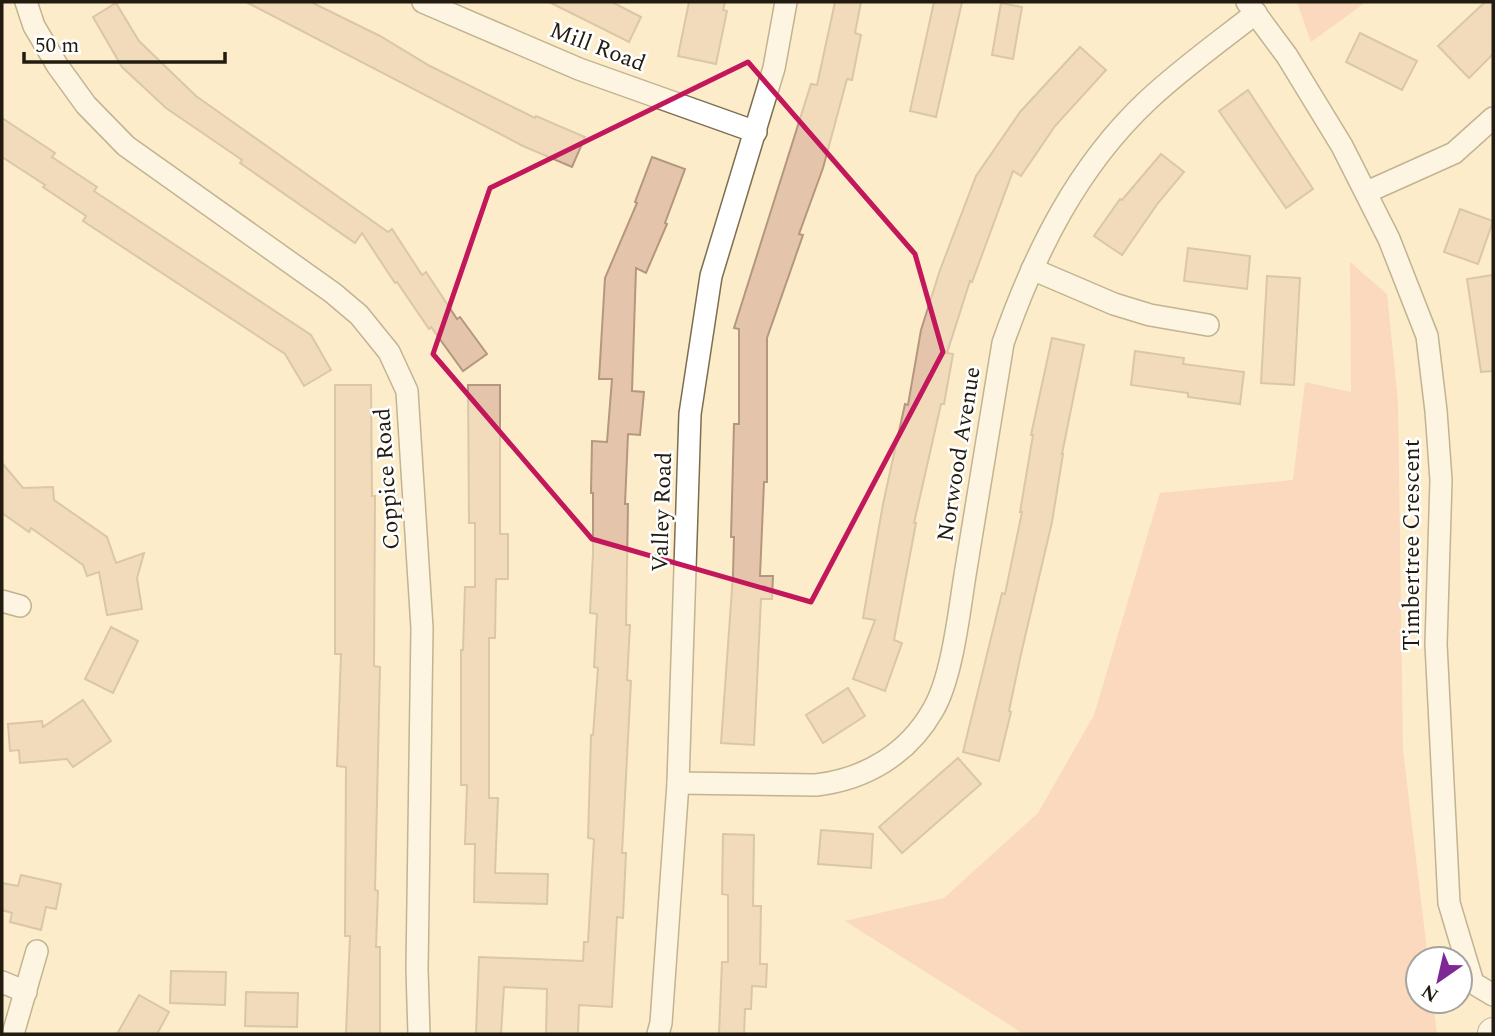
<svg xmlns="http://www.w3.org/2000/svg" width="1495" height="1036" font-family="Spectral,serif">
<rect width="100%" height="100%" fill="#fcecc9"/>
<g fill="#fbc0b1">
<polygon points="1297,2 1366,2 1311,42"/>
<polygon points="1350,262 1387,294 1398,401 1403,750 1428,959 1418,959 1418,1001 1433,1001 1437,1034 1024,1034 845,921 944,898 1038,813 1094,715 1160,493 1293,480 1305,382 1351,392"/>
</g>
<g fill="#e4c5ac" stroke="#b4977f" stroke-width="2">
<polygon points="246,2 311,2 380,36 430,66 535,118 536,116 585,137 572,167 523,146"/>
<polygon points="549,2 612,2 641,17 629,42"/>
<polygon points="689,2 725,2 723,10 727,11 716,64 678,56"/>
<polygon points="835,2 861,2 855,33 861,35 852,80 847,79 823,168 799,234 803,235 767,338 767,482 764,482 760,576 773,576 772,599 761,599 754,745 721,743 733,575 734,537 731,537 734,424 739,424 739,329 734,328 811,84 817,85"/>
<polygon points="934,2 962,2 936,117 910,111"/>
<polygon points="1485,2 1493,2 1493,54 1469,78 1438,46"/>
<polygon points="116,3 139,41 196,96 388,232 392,229 422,275 426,272 457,319 460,317 487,354 463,371 431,327 429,329 397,282 395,283 362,233 355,243 240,163 242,160 166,108 122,67 93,17"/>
<polygon points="1001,3 1022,7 1013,59 992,55"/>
<polygon points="1360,33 1417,61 1402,90 1346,62"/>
<polygon points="1080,47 1106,70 1055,126 1021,176 1013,171 972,282 970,281 947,353 953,354 944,404 941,404 914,523 916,523 894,640 902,643 885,691 853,679 875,620 863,618 883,504 905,404 908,405 921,330 940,270 976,176 1020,112"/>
<polygon points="1248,90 1313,189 1286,208 1219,111"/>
<polygon points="2,118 55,153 52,157 97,187 94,191 311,335 331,370 304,386 285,354 83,221 86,216 43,187 45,185 2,157"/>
<polygon points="1161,154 1184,172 1158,203 1122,255 1094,236 1120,199 1122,200"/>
<polygon points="652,157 685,169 665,223 667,224 646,273 636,268 632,391 644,392 640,435 628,434 625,504 628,504 626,625 630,625 627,680 631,681 622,853 626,853 623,918 617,917 612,1007 579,1005 578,1034 546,1034 547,989 504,987 501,1034 476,1034 479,957 583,961 584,942 588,942 594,839 588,838 591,735 593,735 598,668 594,667 597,614 590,613 593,554 593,493 591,493 592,441 607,442 612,379 599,379 605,278 637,203 635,202"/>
<polygon points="1460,209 1493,221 1478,264 1444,252"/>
<polygon points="1188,248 1250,256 1247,289 1184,281"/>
<polygon points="1493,275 1493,371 1481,372 1467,279"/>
<polygon points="1267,276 1300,278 1294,385 1261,383"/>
<polygon points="1052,338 1084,345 1062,454 1063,454 1052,522 1021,654 1009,711 1011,712 999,761 963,752 1002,593 1005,594 1022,512 1020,512 1033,435 1031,435"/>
<polygon points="1135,351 1184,358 1183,364 1244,372 1240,404 1188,397 1188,393 1131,385"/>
<polygon points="335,385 371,385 372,496 375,496 374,666 380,667 375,890 378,891 376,947 380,947 380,1034 346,1034 350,936 345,936 346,767 337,766 341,654 335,654"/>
<polygon points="468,385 500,385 500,534 508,534 508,579 496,579 495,638 489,638 489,798 498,798 495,873 548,874 547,904 474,902 475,844 465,844 467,785 461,785 461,650 463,650 465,587 475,587 475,523 469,523"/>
<polygon points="2,463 23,488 53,487 54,500 107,537 116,563 144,553 137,578 142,609 107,615 99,572 87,576 83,565 31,528 29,532 2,513"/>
<polygon points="111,627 138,641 113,693 85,679"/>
<polygon points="848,688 865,716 823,743 806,715"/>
<polygon points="83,700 111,741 73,767 67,759 20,763 19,750 10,751 8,724 42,721 43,727"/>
<polygon points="958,758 981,784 902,853 879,827"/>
<polygon points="821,830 873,834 871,868 818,864"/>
<polygon points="723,834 754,835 753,906 761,906 760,964 767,964 766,987 752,986 751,1009 745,1009 744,1034 719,1034 722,962 728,962 728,895 722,894"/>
<polygon points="21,875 61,884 56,909 46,907 41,930 10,922 12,913 2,910 2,883 18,886"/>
<polygon points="171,971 226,972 225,1005 170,1003"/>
<polygon points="246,992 298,993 297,1027 245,1026"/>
<polygon points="139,995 169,1012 157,1034 117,1034"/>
</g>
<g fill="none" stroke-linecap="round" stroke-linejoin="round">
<g stroke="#7d6e4f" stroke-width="24">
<g id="street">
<polyline points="26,2 34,26 57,65 86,105 126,146 333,293 359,315 389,352 407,391 422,628 417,969 419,1034"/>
<polyline points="423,2 579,69 756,132"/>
<polyline points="1247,2 1287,56 1342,146 1389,239 1427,336 1436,411 1441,480 1436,644 1449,903 1473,983 1493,995"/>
<polyline points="1367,192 1454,153 1493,118"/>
<polyline points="1032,269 1114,304 1150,315 1208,325"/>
<polyline points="2,601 20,606"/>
<path d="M678,783l138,2c50,-6 92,-31 117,-75 19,-32 26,-97 32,-135 13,-77 25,-155 38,-232 32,-91 74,-176 144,-242 34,-32 72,-59 109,-88"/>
<polyline points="2,982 26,992"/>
<polyline points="13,1034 37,951"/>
<polyline points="658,1034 661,1023 678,783 690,414 711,276 774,68 786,2"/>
</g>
</g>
<g stroke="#7d6e4f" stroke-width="32">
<polyline id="secondary" points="1493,1034 1493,1033"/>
</g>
<use href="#street" stroke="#fff" stroke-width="21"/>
<use href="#secondary" stroke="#fff" stroke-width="30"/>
</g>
<path d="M0 0H1495V1036H0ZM748,62l167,192 28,98 -132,250 -219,-63 -159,-185 57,-166z" fill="#fcecc9" fill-opacity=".55" fill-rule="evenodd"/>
<path fill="none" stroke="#c2185b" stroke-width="5" stroke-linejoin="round" d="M748,62l167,192 28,98 -132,250 -219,-63 -159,-185 57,-166z"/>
<g text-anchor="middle" stroke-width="5" stroke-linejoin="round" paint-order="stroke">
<g font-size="23" fill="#221c10" stroke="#fff">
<text transform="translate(598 46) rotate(21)" y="8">Mill Road</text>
<text transform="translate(958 454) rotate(-81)" y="8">Norwood Avenue</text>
<text transform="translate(386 479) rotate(-94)" y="8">Coppice Road</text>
<text transform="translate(661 512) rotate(-88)" y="8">Valley Road</text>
<text transform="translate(1411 545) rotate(-90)" y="8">Timbertree Crescent</text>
</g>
</g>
<rect width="1495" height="1036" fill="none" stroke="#221c10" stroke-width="7"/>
<g transform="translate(1439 980) rotate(214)"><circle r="33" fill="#ffffff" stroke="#a7a49f" stroke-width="2"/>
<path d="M0-5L12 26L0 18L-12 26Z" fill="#7e2896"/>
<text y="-10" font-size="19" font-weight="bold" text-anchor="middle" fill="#221c10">N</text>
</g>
<path d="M24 52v10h201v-10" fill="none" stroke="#221c10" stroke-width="3.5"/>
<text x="35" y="52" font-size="21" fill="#221c10" stroke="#ffffff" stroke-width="5" paint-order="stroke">50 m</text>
</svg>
